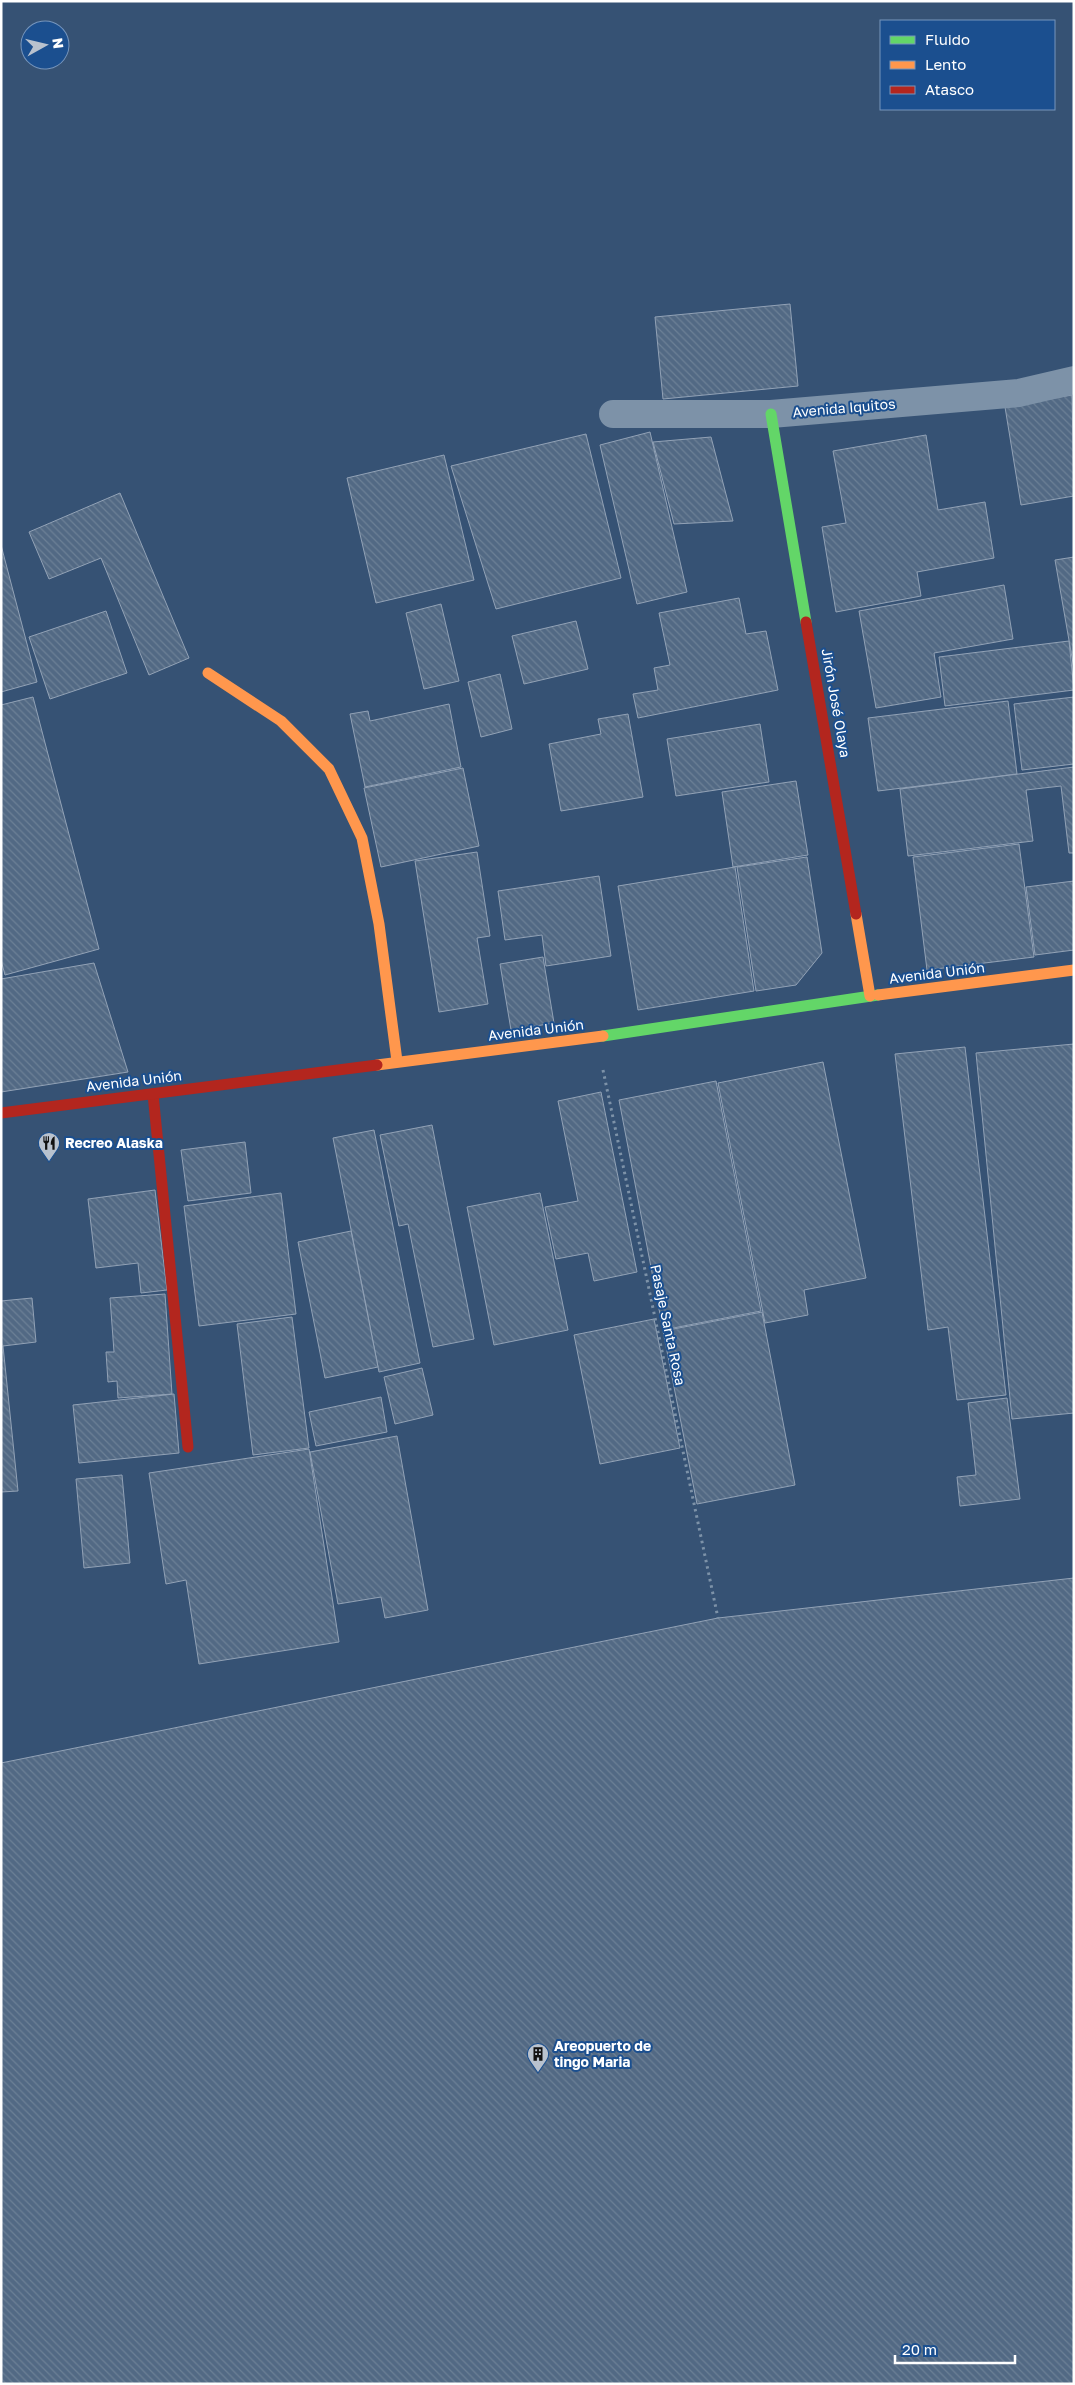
<svg xmlns="http://www.w3.org/2000/svg" width="1075" height="2385" font-family="'Golos Text',sans-serif">
<defs>
<pattern id="building-back-hatch" width="6" height="6" patternUnits="userSpaceOnUse" patternTransform="scale(1.25)"><rect width="6" height="6" fill="#526984"/><path d="M-1 5l2 2M0 0l6 6M5-1l2 2" fill="none" stroke="#6c8096"/></pattern>
</defs>
<rect width="100%" height="100%" fill="#365274"/>
<g fill="url(#building-back-hatch)" stroke="#92a2b6">
<polygon points="790,304 798,386 663,399 655,317"/>
<polygon points="1072,395 1074,496 1021,505 1005,407"/>
<polygon points="650,432 687,592 637,604 600,445"/>
<polygon points="586,434 621,578 496,609 451,466"/>
<polygon points="926,435 938,510 985,502 994,558 917,572 921,596 836,612 822,527 846,523 833,451"/>
<polygon points="711,437 733,521 674,524 653,442"/>
<polygon points="444,455 474,580 376,603 347,478"/>
<polygon points="120,493 189,658 149,675 101,558 49,579 29,532"/>
<polygon points="1,545 37,682 1,692"/>
<polygon points="1074,557 1074,669 1055,560"/>
<polygon points="1004,585 1013,639 934,653 941,697 876,708 859,611"/>
<polygon points="739,598 746,634 766,631 778,690 638,718 633,694 658,690 654,668 670,665 659,613"/>
<polygon points="441,604 459,681 424,689 406,613"/>
<polygon points="106,611 127,673 50,699 29,637"/>
<polygon points="576,621 588,669 524,684 512,636"/>
<polygon points="1069,641 1074,690 945,706 939,657"/>
<polygon points="500,674 512,729 481,737 468,682"/>
<polygon points="33,697 99,949 5,975 1,960 1,705"/>
<polygon points="1074,697 1074,764 1022,770 1014,704"/>
<polygon points="1008,701 1017,774 878,791 868,718"/>
<polygon points="449,704 461,767 365,787 350,714 368,711 370,721"/>
<polygon points="628,714 643,797 561,811 549,744 601,734 598,719"/>
<polygon points="760,724 769,782 676,796 667,739"/>
<polygon points="1074,767 1074,853 1069,853 1061,786 1026,790 1033,841 908,856 900,789"/>
<polygon points="463,768 479,846 381,867 364,788"/>
<polygon points="796,781 808,855 733,867 722,792"/>
<polygon points="1019,844 1034,957 927,970 913,857"/>
<polygon points="477,852 490,936 477,938 488,1004 439,1012 415,861"/>
<polygon points="807,857 822,953 796,985 756,991 737,867"/>
<polygon points="735,867 754,991 638,1010 618,886"/>
<polygon points="599,876 611,956 546,966 542,935 505,940 498,891"/>
<polygon points="1074,881 1074,950 1035,955 1026,887"/>
<polygon points="543,957 554,1023 511,1030 500,964"/>
<polygon points="94,963 128,1072 1,1092 1,979"/>
<polygon points="1074,1044 1074,1413 1012,1419 976,1053"/>
<polygon points="965,1047 1006,1395 957,1400 948,1327 928,1330 895,1054"/>
<polygon points="823,1062 866,1278 804,1290 808,1315 765,1323 718,1083"/>
<polygon points="716,1081 761,1311 663,1330 619,1100"/>
<polygon points="601,1092 637,1272 594,1281 588,1253 556,1259 545,1207 578,1201 558,1101"/>
<polygon points="432,1125 474,1339 433,1347 408,1224 399,1226 380,1135"/>
<polygon points="374,1130 420,1363 379,1372 333,1138"/>
<polygon points="245,1142 251,1193 188,1201 181,1150"/>
<polygon points="155,1190 167,1290 141,1293 138,1263 96,1268 88,1199"/>
<polygon points="281,1193 296,1314 199,1326 184,1206"/>
<polygon points="540,1193 568,1330 494,1345 467,1207"/>
<polygon points="351,1231 378,1367 325,1378 298,1242"/>
<polygon points="165,1294 172,1394 118,1398 117,1381 108,1382 106,1352 114,1352 110,1298"/>
<polygon points="32,1298 36,1342 3,1346 18,1491 1,1492 1,1301"/>
<polygon points="762,1312 795,1485 697,1504 663,1331"/>
<polygon points="292,1317 309,1448 253,1455 237,1324"/>
<polygon points="654,1319 680,1448 600,1464 574,1335"/>
<polygon points="422,1368 433,1415 395,1424 384,1377"/>
<polygon points="174,1394 179,1453 79,1463 73,1405"/>
<polygon points="381,1397 387,1432 316,1446 309,1412"/>
<polygon points="1007,1398 1020,1499 960,1506 957,1477 976,1475 968,1403"/>
<polygon points="397,1436 428,1610 385,1618 381,1597 338,1604 310,1452"/>
<polygon points="309,1449 339,1642 199,1664 186,1580 166,1584 149,1473"/>
<polygon points="122,1475 130,1563 84,1568 76,1479"/>
<polygon points="1074,1578 1074,2384 1,2384 1,1763 718,1618"/>
</g>
<g fill="none" stroke-linecap="round" stroke-linejoin="round">
<polyline stroke="#7d92a8" stroke-width="3" stroke-dasharray="2.5 4" stroke-linecap="butt" points="603,1070 718,1618"/>
<polyline stroke="#7d92a8" stroke-width="28" points="613,414 771,414 1019,393 1074,380"/>
<g stroke="#63d668" stroke-width="11">
<polyline points="771,414 806,622"/>
<polyline points="603,1036 878,995"/>
</g>
<g stroke="#ff974d" stroke-width="11">
<polyline points="208,673 281,721 329,769 362,838 379,924 397,1061"/>
<polyline points="856,914 870,996"/>
<polyline points="878,995 1074,970"/>
<polyline points="377,1065 603,1036"/>
</g>
<g stroke="#b3261e" stroke-width="11">
<polyline points="806,622 856,914"/>
<polyline points="153,1094 188,1447"/>
<polyline points="1,1113 377,1065"/>
</g>
</g>
<defs>
<g id="restaurant-pin" transform="scale(1.125)"><path d="M0 17L-7.5 6A9.5 9.5 0 1 1 7.5 6Z" fill="#b9c2ce" stroke="#1b4f8f"/><path d="M-5-6h1v4h1v-4h1v4h1v-4h1v5L-1.5 .5V6h-2V.5L-5-1ZM5-6V6H3V1.5H1.5Q1.5-4 5-6Z" fill="#111"/></g>
<g id="building-pin" transform="scale(1.125)"><path d="M0 17L-7.5 6A9.5 9.5 0 1 1 7.5 6Z" fill="#b9c2ce" stroke="#1b4f8f"/><path d="M-4-6H4V6H1V3H-1V6H-4ZM-2.5-4.3h1.7v1.8h-1.7ZM.8-4.3h1.7v1.8H.8ZM-2.5-1h1.7V.8h-1.7ZM.8-1h1.7V.8H.8Z" fill="#111"/></g>
</defs>
<g fill-rule="evenodd">
<use href="#restaurant-pin" x="49" y="1143"/>
<use href="#building-pin" x="538" y="2054"/>
</g>
<g text-anchor="middle" stroke-width="4" stroke-linejoin="round" paint-order="stroke">
<g font-size="14" fill="#fff" stroke="#1b4f8f">
<text transform="translate(844 408) rotate(-5)" y="5">Avenida Iquitos</text>
<text transform="translate(836 703) rotate(80)" y="5">Jirón José Olaya</text>
<text transform="translate(937 973) rotate(-7)" y="5">Avenida Unión</text>
<text transform="translate(536 1030) rotate(-7)" y="5">Avenida Unión</text>
<text transform="translate(134 1081) rotate(-7)" y="5">Avenida Unión</text>
<text transform="translate(668 1325) rotate(78)" y="5">Pasaje Santa Rosa</text>
</g>
<g font-size="14" font-weight="bold" fill="#fff" stroke="#1b4f8f" text-anchor="start">
<text x="65" y="1148">Recreo Alaska</text>
<text x="554" y="2051">Areopuerto de<tspan x="554" dy="16">tingo Maria</tspan></text>
</g>
</g>
<rect width="1075" height="2385" fill="none" stroke="#ffffff" stroke-width="5"/>
<rect x="880" y="20" width="175" height="90" fill="#1b4f8f" stroke="#7695bc"/>
<rect x="890" y="36" width="25" height="8" fill="#63d668" stroke="#7695bc"/>
<text x="925" y="45" font-size="15" fill="#ffffff">Fluido</text>
<rect x="890" y="61" width="25" height="8" fill="#ff974d" stroke="#7695bc"/>
<text x="925" y="70" font-size="15" fill="#ffffff">Lento</text>
<rect x="890" y="86" width="25" height="8" fill="#b3261e" stroke="#7695bc"/>
<text x="925" y="95" font-size="15" fill="#ffffff">Atasco</text>
<g transform="translate(45 45) rotate(82)"><circle r="24" fill="#1b4f8f" stroke="#7695bc"/>
<path d="M0-4L9 19L0 12L-9 19Z" fill="#b9c2ce"/>
<text y="-8" font-size="14" font-weight="bold" text-anchor="middle" fill="#ffffff">N</text>
</g>
<path d="M895 2355v8h120v-8" fill="none" stroke="#ffffff" stroke-width="2.5"/>
<text x="902" y="2355" font-size="15" fill="#ffffff" stroke="#1b4f8f" stroke-width="4" paint-order="stroke">20 m</text>
</svg>
